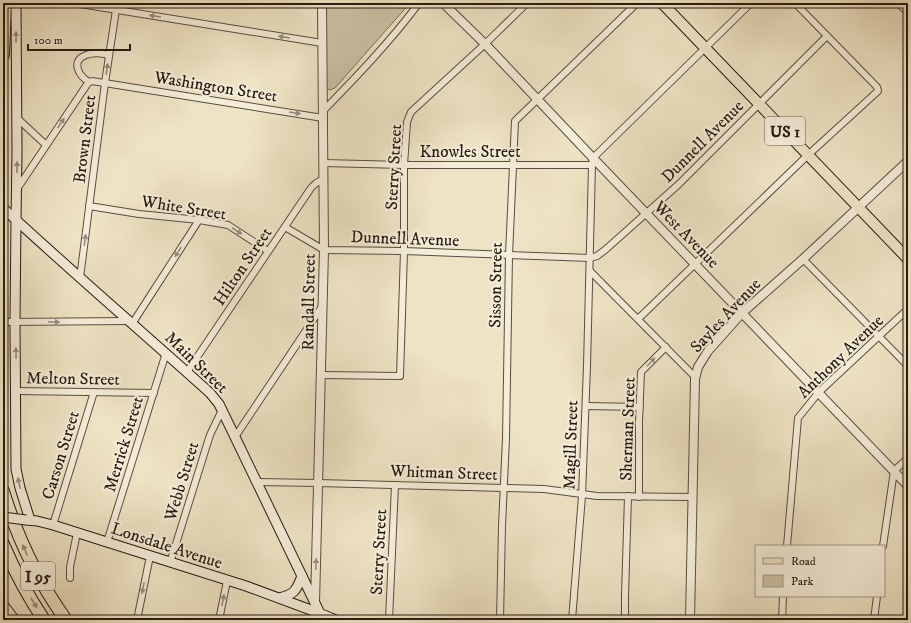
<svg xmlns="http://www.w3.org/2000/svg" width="911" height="623" font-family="'IM FELL DW Pica',serif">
<rect width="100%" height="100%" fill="#eee3c4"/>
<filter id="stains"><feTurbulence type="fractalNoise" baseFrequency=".005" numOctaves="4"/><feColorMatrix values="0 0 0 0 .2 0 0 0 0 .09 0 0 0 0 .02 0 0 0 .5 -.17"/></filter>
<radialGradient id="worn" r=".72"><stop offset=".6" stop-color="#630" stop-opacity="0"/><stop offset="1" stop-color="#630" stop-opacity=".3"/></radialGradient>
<polygon fill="#ccc1a6" stroke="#7a6e5c" points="325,3 410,3 335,88 330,90 326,88"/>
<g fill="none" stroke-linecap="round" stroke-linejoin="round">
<g stroke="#594d3e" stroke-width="8">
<g id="minor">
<polyline points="74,3 322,43"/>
<polyline points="898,3 908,13"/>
<path d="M89,82c-10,-6 -19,-21 -3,-27 8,-3 15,-2 23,0"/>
<path d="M323,111c33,-34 67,-69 96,-108"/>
<polyline points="17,118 46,145"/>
<polyline points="323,163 404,165 592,165"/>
<polyline points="17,189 88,83 92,81 323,118"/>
<polyline points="89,206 139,214 199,220 228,225 268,251"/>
<polyline points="285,227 324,250 404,251 590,258 597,256 605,250 679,184 827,36"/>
<polyline points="803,259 908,366"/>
<polyline points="590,271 695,377"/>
<polyline points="80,278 105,83 117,3"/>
<polyline points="638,319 808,155 878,91 877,87 795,3"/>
<polyline points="3,322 129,321"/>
<polyline points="132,324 199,220"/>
<path d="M187,372l124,-184c4,-4 6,-7 12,-8"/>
<polyline points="321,375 400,376 404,251 404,165 407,122 411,112 485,44 527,3"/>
<polyline points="16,391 154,393"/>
<polyline points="586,406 640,407"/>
<polyline points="235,437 323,305"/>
<polyline points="257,482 318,483 504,488 544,489 597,496 693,497"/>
<polyline points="639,497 639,422 641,372 666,347"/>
<polyline points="53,525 94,392"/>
<polyline points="107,542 166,353"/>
<polyline points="787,546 798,418 819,392 879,336 908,309"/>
<polyline points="883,546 894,471 908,458"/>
<polyline points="170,563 210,435 222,410"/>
<polyline points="70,578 70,567 77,533"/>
<polyline points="137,620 150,556"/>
<polyline points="219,620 227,581"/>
<polyline points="389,620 395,485"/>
<polyline points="500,620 502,526 506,438 509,255 515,121 637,3"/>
<polyline points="572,620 582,496 587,366 592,165 593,158 751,3"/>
<polyline points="625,620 625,596 628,496"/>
<polyline points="782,620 783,596"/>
<polyline points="874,620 877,596"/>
</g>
</g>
<g stroke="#594d3e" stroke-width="10">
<g id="tertiary">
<polyline points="443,3 485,44 593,158 908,486"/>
<polyline points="315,603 324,250 322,3"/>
<polyline points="690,620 695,379 698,367 708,351 742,313 803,259 908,161"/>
</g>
</g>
<g stroke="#271b11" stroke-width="11">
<g id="secondary">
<polyline points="16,3 17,152 16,220 15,322 16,469 20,488 30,520"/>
<path d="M3,208c68,63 138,123 207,185l9,11 16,33 80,166 8,17"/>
<polyline points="26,520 37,521 53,525 246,586 319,613 336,620"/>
<path d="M279,598c16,-4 17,-7 23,-22"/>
</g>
</g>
<g stroke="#271b11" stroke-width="12">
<polyline id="primary" points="662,3 908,259"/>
</g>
<g stroke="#271b11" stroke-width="14">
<g id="motorway">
<polyline points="3,55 5,3"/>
<path d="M3,491c14,46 35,90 63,129"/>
<path d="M3,544c11,26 25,52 41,76"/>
<polyline points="3,607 13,620"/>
</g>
</g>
<use href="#minor" stroke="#f4edd9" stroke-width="6"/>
<use href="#tertiary" stroke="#f4edd9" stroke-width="8"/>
<use href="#secondary" stroke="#f4edd9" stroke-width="9"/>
<use href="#primary" stroke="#eee3c4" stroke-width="10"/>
<use href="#motorway" stroke="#eee3c4" stroke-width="12"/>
<g stroke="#271b11" stroke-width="11" stroke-linecap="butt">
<polyline id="secondary-bridge" points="3,517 26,520"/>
</g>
<use href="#secondary-bridge" stroke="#f4edd9" stroke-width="9"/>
</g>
<defs><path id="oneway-solid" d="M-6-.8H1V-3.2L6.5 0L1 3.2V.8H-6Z"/></defs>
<g fill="#988e7f">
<use href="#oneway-solid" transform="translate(155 16) rotate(-171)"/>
<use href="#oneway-solid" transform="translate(16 37) rotate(-90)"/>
<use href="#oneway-solid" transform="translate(284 37) rotate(-171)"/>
<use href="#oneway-solid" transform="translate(107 69) rotate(-82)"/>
<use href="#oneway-solid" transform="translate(295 113) rotate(9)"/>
<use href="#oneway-solid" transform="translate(61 123) rotate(-56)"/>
<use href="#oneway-solid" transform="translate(17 167) rotate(-89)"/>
<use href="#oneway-solid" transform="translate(237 231) rotate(33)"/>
<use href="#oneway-solid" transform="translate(85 240) rotate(-82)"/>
<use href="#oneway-solid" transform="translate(178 252) rotate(123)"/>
<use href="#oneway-solid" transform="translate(54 322)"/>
<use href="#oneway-solid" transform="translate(16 353) rotate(-91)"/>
<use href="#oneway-solid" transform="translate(651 362) rotate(-46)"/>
<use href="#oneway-solid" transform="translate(19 483) rotate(-102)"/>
<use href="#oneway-solid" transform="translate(316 564) rotate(-89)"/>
<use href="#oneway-solid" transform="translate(143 588) rotate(101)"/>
<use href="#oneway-solid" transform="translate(223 600) rotate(-79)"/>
</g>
<g fill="#948973">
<use href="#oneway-solid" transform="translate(25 550) rotate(-114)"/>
<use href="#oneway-solid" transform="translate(34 603) rotate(58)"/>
</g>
<g text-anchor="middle" stroke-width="4" stroke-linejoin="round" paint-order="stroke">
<g fill="#f4edd9" stroke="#645a4d" stroke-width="1">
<rect x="765" y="117" width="40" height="28" rx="3"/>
<rect x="21" y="562" width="34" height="28" rx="3"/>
</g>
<g font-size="16" font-weight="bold" fill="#271b11">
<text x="785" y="137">US 1</text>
<text x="38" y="582">I 95</text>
</g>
<g font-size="17" fill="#271b11" stroke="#f4edd9">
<text transform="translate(216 86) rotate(9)" y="6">Washington Street</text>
<text transform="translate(84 139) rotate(-83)" y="6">Brown Street</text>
<text transform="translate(702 141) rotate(-45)" y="6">Dunnell Avenue</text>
<text x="470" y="157">Knowles Street</text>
<text transform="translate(393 167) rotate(-87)" y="6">Sterry Street</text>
<text transform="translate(184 207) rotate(9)" y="6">White Street</text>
<text transform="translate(687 234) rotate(46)" y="6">West Avenue</text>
<text transform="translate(405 238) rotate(2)" y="6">Dunnell Avenue</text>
<text transform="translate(242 266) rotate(-56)" y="6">Hilton Street</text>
<text transform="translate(495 285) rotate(-89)" y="6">Sisson Street</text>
<text transform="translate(308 302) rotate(-89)" y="6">Randall Street</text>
<text transform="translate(725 315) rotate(-47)" y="6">Sayles Avenue</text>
<text transform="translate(840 356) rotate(-44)" y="6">Anthony Avenue</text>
<text transform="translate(197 362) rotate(44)" y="6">Main Street</text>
<text transform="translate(73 378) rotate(1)" y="6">Melton Street</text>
<text transform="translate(627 429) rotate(-88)" y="6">Sherman Street</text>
<text transform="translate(123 444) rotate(-73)" y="6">Merrick Street</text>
<text transform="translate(570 445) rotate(-88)" y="6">Magill Street</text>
<text transform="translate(60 455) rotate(-73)" y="6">Carson Street</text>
<text transform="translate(444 472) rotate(2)" y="6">Whitman Street</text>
<text transform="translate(181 481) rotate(-73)" y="6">Webb Street</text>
<text transform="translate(167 545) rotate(18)" y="6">Lonsdale Avenue</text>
<text transform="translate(378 552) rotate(-87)" y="6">Sterry Street</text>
</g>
</g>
<rect width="911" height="623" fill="none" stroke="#eee3c4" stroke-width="16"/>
<rect x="4" y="4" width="903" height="615" fill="none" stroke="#271b11" stroke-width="2"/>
<rect x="8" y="8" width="895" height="607" fill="none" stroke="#271b11"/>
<rect x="755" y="545" width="130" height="52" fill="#f4edd9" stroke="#a29989"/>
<rect x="763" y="558" width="20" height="6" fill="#eee3c4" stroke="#a29989"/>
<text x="791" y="565" font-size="12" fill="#271b11">Road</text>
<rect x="763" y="575" width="20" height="12" fill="#ccc1a6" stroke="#a29989"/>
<text x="791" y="585" font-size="12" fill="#271b11">Park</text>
<path d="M28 44v6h102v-6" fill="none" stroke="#271b11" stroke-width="2"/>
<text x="34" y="44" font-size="12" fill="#271b11" stroke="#f4edd9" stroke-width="3" paint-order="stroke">100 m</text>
<rect width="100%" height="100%" filter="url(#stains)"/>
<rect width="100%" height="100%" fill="url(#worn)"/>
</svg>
